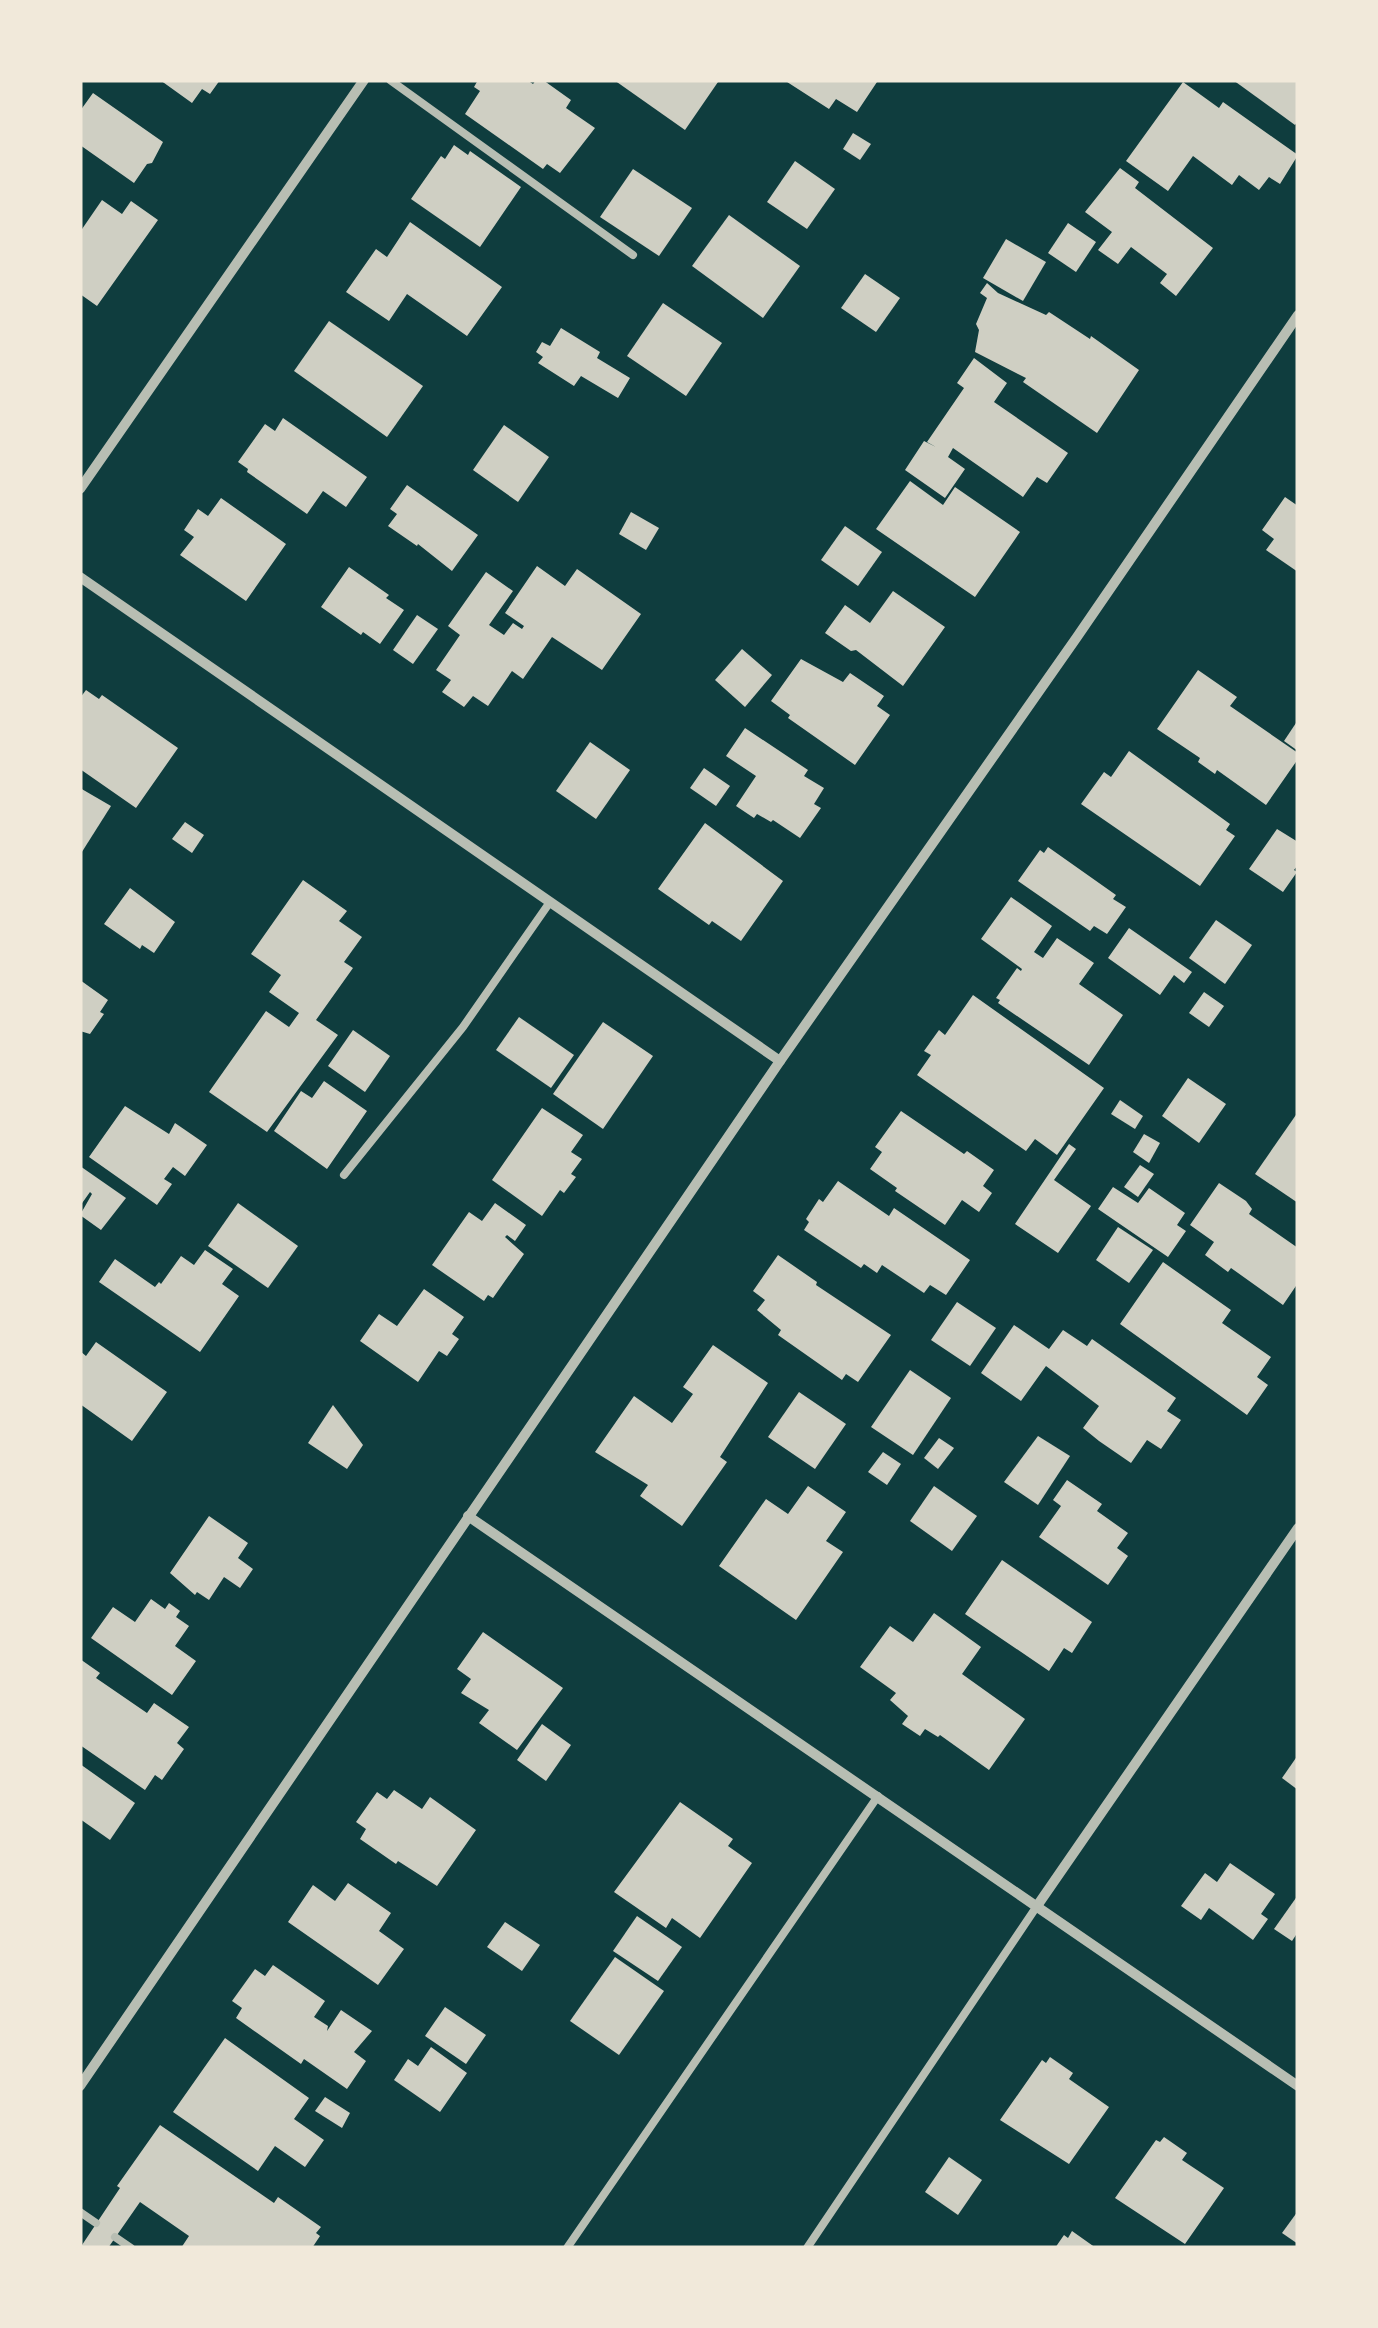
<svg xmlns="http://www.w3.org/2000/svg" width="1378" height="2328" font-family="Montserrat,sans-serif">
<rect width="100%" height="100%" fill="#0f3d3e"/>
<g fill="#cfcfc3">
<polygon points="160,80 220,80 210,94 202,89 192,103"/>
<polygon points="478,80 527,80 533,84 536,80 543,80 571,100 566,108 595,128 560,173 547,164 543,169 465,114 480,91 474,87"/>
<polygon points="614,80 716,80 718,82 685,130"/>
<polygon points="784,80 875,80 877,82 857,112 836,99 829,109"/>
<polygon points="1233,80 1298,80 1298,121 1295,125"/>
<polygon points="1183,82 1219,108 1223,102 1298,155 1280,184 1269,177 1259,190 1239,175 1232,185 1193,156 1168,191 1126,161"/>
<polygon points="93,93 163,142 152,163 147,164 134,183 80,145 80,111"/>
<polygon points="853,133 871,144 860,160 843,149"/>
<polygon points="454,145 468,155 470,151 521,187 480,247 411,199 441,156 445,159"/>
<polygon points="795,161 835,189 807,229 767,202"/>
<polygon points="1120,168 1139,182 1135,188 1213,248 1176,296 1160,283 1167,274 1131,247 1118,264 1098,250 1112,232 1085,212"/>
<polygon points="633,169 692,208 659,256 600,217"/>
<polygon points="102,200 122,214 131,201 158,220 97,306 80,294 80,232"/>
<polygon points="729,215 800,266 763,318 692,266"/>
<polygon points="410,222 502,287 467,336 407,294 389,321 346,292 376,249 387,257"/>
<polygon points="1068,223 1096,242 1076,272 1048,253"/>
<polygon points="1006,239 1046,262 1023,301 983,278"/>
<polygon points="865,274 900,298 876,332 841,308"/>
<polygon points="987,283 998,293 1046,315 1049,312 1090,339 1091,336 1139,370 1097,433 1023,382 1026,378 975,352 979,330 976,324 987,298 980,293"/>
<polygon points="663,303 722,343 686,396 627,356"/>
<polygon points="329,321 423,386 387,437 294,371"/>
<polygon points="561,328 600,352 597,358 630,378 618,398 581,376 574,386 538,363 543,357 536,352 542,342 550,346"/>
<polygon points="974,358 1007,383 994,402 1068,453 1047,483 1037,477 1023,497 953,448 948,457 965,469 945,498 905,470 924,441 936,447 927,442 964,388 957,383"/>
<polygon points="283,418 367,477 346,507 323,491 307,514 247,472 248,469 238,462 265,424 275,431"/>
<polygon points="504,425 549,457 518,502 473,470"/>
<polygon points="910,481 943,505 955,487 1020,532 975,597 876,529"/>
<polygon points="407,485 478,535 452,571 418,544 417,546 388,526 397,514 390,509"/>
<polygon points="1285,497 1298,506 1298,572 1266,550 1274,539 1262,530"/>
<polygon points="221,498 286,544 246,601 180,555 194,537 184,530 198,509 208,516"/>
<polygon points="631,512 659,528 646,550 619,534"/>
<polygon points="845,526 882,552 858,586 821,560"/>
<polygon points="537,566 565,586 577,569 641,614 602,670 552,637 523,679 512,671 488,706 473,696 464,707 442,692 451,680 436,670 460,635 448,626 486,572 513,591 489,625 504,635 513,623 522,629 524,626 505,613"/>
<polygon points="349,567 389,595 386,598 404,610 380,644 363,632 361,635 321,607"/>
<polygon points="893,591 945,627 903,686 856,650 851,651 825,633 845,605 870,623"/>
<polygon points="417,615 438,629 413,664 393,650"/>
<polygon points="742,649 772,675 745,707 715,680"/>
<polygon points="801,659 843,682 850,673 884,696 877,706 890,715 855,765 788,718 790,715 771,701"/>
<polygon points="1198,670 1237,697 1230,706 1298,753 1298,759 1266,805 1217,770 1215,774 1198,762 1200,758 1157,729"/>
<polygon points="86,690 99,699 102,695 178,748 136,808 80,769 80,698"/>
<polygon points="1298,720 1298,751 1284,741"/>
<polygon points="745,728 808,770 804,776 824,788 814,804 821,808 800,838 773,820 771,822 757,814 754,818 736,806 756,776 726,756"/>
<polygon points="590,742 630,770 596,819 556,791"/>
<polygon points="1129,751 1230,824 1226,830 1235,836 1200,886 1081,804 1104,772 1111,777"/>
<polygon points="704,768 730,786 716,806 690,788"/>
<polygon points="80,788 111,806 80,855"/>
<polygon points="185,822 204,835 192,853 172,839"/>
<polygon points="705,823 783,881 741,941 712,921 709,925 658,889"/>
<polygon points="1277,829 1298,842 1298,865 1294,870 1297,872 1283,892 1249,869"/>
<polygon points="1048,847 1116,895 1113,899 1126,907 1107,934 1094,926 1090,931 1018,881 1040,850 1044,853"/>
<polygon points="303,880 347,911 339,921 362,937 344,962 353,968 316,1020 338,1035 267,1132 209,1092 266,1011 289,1027 299,1013 269,992 281,975 251,954"/>
<polygon points="130,888 175,922 154,953 142,945 140,949 104,924"/>
<polygon points="1011,897 1052,926 1034,952 1043,958 1057,938 1094,963 1079,984 1123,1015 1089,1065 998,1003 1000,1000 996,998 1017,968 1021,971 1022,969 981,939"/>
<polygon points="1216,920 1252,945 1225,984 1189,958"/>
<polygon points="1129,928 1192,972 1184,983 1174,975 1160,995 1108,958"/>
<polygon points="80,980 108,1000 100,1012 104,1014 90,1034 80,1031"/>
<polygon points="1204,992 1224,1006 1209,1027 1189,1013"/>
<polygon points="973,995 1104,1088 1057,1155 1035,1139 1026,1151 917,1075 931,1055 924,1051 939,1030 945,1035"/>
<polygon points="519,1017 574,1055 551,1088 496,1050"/>
<polygon points="603,1022 653,1056 603,1129 553,1094"/>
<polygon points="353,1030 390,1056 365,1092 328,1066"/>
<polygon points="1188,1078 1226,1104 1199,1143 1162,1116"/>
<polygon points="324,1081 367,1111 327,1169 274,1131 301,1091 312,1098"/>
<polygon points="1120,1100 1143,1116 1135,1129 1111,1114"/>
<polygon points="125,1106 169,1134 175,1123 207,1145 185,1176 173,1167 164,1179 172,1184 157,1205 89,1157"/>
<polygon points="542,1108 583,1135 571,1152 582,1159 571,1174 576,1177 564,1193 560,1190 542,1216 492,1180"/>
<polygon points="901,1111 964,1154 967,1151 994,1170 983,1186 992,1193 979,1212 962,1200 945,1225 895,1191 897,1188 870,1169 882,1152 875,1147"/>
<polygon points="1298,1112 1298,1203 1255,1174"/>
<polygon points="1144,1134 1160,1143 1149,1163 1133,1152"/>
<polygon points="1069,1144 1076,1149 1054,1180 1091,1206 1058,1253 1015,1224"/>
<polygon points="1140,1165 1154,1174 1138,1197 1124,1187"/>
<polygon points="80,1166 126,1198 101,1230 80,1215 92,1194 90,1192 80,1206"/>
<polygon points="838,1181 889,1216 894,1208 970,1260 946,1295 930,1285 924,1293 882,1265 877,1273 864,1264 861,1268 804,1230 809,1222 806,1219 819,1199 823,1202"/>
<polygon points="1219,1183 1246,1201 1252,1209 1249,1214 1298,1248 1298,1283 1283,1305 1231,1268 1228,1272 1205,1255 1214,1242 1190,1225"/>
<polygon points="1113,1187 1138,1203 1149,1188 1185,1213 1177,1225 1186,1231 1168,1257 1098,1209"/>
<polygon points="238,1203 298,1246 268,1288 208,1246"/>
<polygon points="495,1203 526,1225 515,1241 507,1235 505,1237 524,1254 493,1298 488,1295 484,1301 432,1265 469,1212 482,1221"/>
<polygon points="1118,1227 1153,1250 1129,1283 1096,1260"/>
<polygon points="205,1250 233,1269 222,1284 239,1296 200,1352 99,1282 115,1259 155,1287 159,1282 161,1284 181,1256 194,1265"/>
<polygon points="778,1255 817,1282 816,1285 891,1335 858,1382 846,1374 842,1380 778,1335 781,1330 757,1310 765,1300 753,1291"/>
<polygon points="1163,1262 1231,1310 1222,1323 1271,1357 1257,1377 1268,1385 1247,1415 1120,1324"/>
<polygon points="424,1289 464,1317 452,1334 459,1339 447,1356 439,1351 418,1382 360,1341 379,1314 397,1326"/>
<polygon points="957,1302 996,1328 970,1366 931,1340"/>
<polygon points="1014,1325 1049,1349 1063,1330 1087,1346 1092,1339 1176,1398 1167,1411 1181,1420 1161,1449 1147,1440 1131,1463 1099,1441 1083,1428 1099,1406 1046,1366 1021,1401 981,1373"/>
<polygon points="96,1342 167,1392 132,1441 80,1404 80,1351 86,1356"/>
<polygon points="713,1345 768,1383 720,1457 727,1462 682,1526 640,1496 648,1485 595,1452 634,1396 672,1423 693,1394 683,1387"/>
<polygon points="910,1370 951,1398 913,1455 871,1427"/>
<polygon points="799,1392 846,1424 815,1469 768,1437"/>
<polygon points="333,1405 363,1445 347,1469 308,1443"/>
<polygon points="1038,1436 1070,1456 1038,1505 1004,1482"/>
<polygon points="939,1438 954,1448 938,1469 924,1458"/>
<polygon points="883,1452 901,1464 887,1485 868,1472"/>
<polygon points="1067,1480 1102,1504 1097,1511 1128,1533 1117,1548 1128,1556 1108,1585 1039,1537 1061,1506 1053,1500"/>
<polygon points="808,1486 846,1512 826,1541 843,1552 796,1620 719,1566 766,1499 788,1514"/>
<polygon points="934,1486 977,1516 952,1551 910,1521"/>
<polygon points="209,1516 248,1543 238,1558 253,1569 240,1588 224,1577 209,1600 197,1592 195,1595 170,1573"/>
<polygon points="1002,1560 1092,1622 1072,1653 1064,1648 1049,1671 965,1614"/>
<polygon points="151,1599 165,1609 169,1603 180,1611 176,1617 189,1626 175,1646 196,1661 172,1695 91,1638 113,1607 135,1622"/>
<polygon points="934,1613 981,1647 962,1674 1025,1719 989,1770 940,1735 938,1737 925,1729 920,1736 902,1724 908,1716 890,1700 896,1693 860,1667 890,1626 913,1642"/>
<polygon points="483,1632 563,1688 517,1750 479,1723 489,1710 461,1693 471,1679 457,1669"/>
<polygon points="80,1659 100,1673 96,1678 147,1713 154,1703 189,1727 177,1743 184,1749 162,1780 155,1775 145,1790 80,1745"/>
<polygon points="542,1724 571,1745 546,1781 517,1760"/>
<polygon points="1298,1755 1298,1790 1282,1778"/>
<polygon points="80,1764 135,1803 110,1840 80,1819"/>
<polygon points="394,1790 422,1809 430,1797 476,1830 437,1886 398,1861 396,1864 360,1839 366,1829 356,1822 377,1792 387,1799"/>
<polygon points="680,1802 733,1839 728,1846 752,1863 700,1938 672,1918 666,1928 614,1892"/>
<polygon points="1230,1863 1275,1894 1261,1914 1268,1919 1253,1940 1209,1908 1201,1920 1181,1906 1205,1873 1217,1882"/>
<polygon points="348,1883 391,1913 379,1931 404,1949 378,1985 288,1922 313,1885 335,1901"/>
<polygon points="1298,1895 1298,1932 1292,1941 1274,1929"/>
<polygon points="637,1916 682,1947 658,1981 613,1951"/>
<polygon points="505,1922 540,1945 522,1971 487,1947"/>
<polygon points="615,1957 664,1991 619,2055 570,2021"/>
<polygon points="273,1965 325,2001 314,2017 328,2026 327,2031 341,2010 372,2031 354,2052 366,2061 347,2089 304,2059 301,2064 236,2018 242,2008 232,2001 255,1969 265,1976"/>
<polygon points="445,2007 486,2035 466,2064 425,2036"/>
<polygon points="225,2038 309,2098 294,2119 324,2140 305,2167 275,2146 258,2171 173,2112"/>
<polygon points="431,2047 467,2073 440,2112 394,2080 408,2059 418,2066"/>
<polygon points="1050,2057 1073,2073 1069,2079 1109,2107 1069,2164 1000,2120 1042,2060 1046,2063"/>
<polygon points="325,2097 350,2113 342,2128 315,2111"/>
<polygon points="160,2125 274,2203 278,2197 321,2227 316,2233 320,2236 312,2248 181,2248 189,2236 140,2202 108,2248 80,2248 120,2188 117,2186"/>
<polygon points="1164,2137 1187,2153 1182,2160 1224,2188 1185,2244 1115,2198 1156,2140 1160,2142"/>
<polygon points="949,2157 982,2180 958,2215 925,2192"/>
<polygon points="1298,2211 1298,2244 1282,2233"/>
<polygon points="1072,2231 1096,2248 1055,2248 1064,2235 1068,2238"/>
</g>
<g fill="none" stroke-linecap="round" stroke-linejoin="round">
<g stroke="#b8beb3" stroke-width="8">
<polyline points="390,80 633,255"/>
<polyline points="344,1175 463,1027 550,902"/>
<polyline points="80,2212 96,2223"/>
<polyline points="115,2237 131,2248"/>
<polyline points="567,2248 878,1796"/>
<polyline points="807,2248 1037,1906"/>
</g>
<g stroke="#b8beb3" stroke-width="10">
<polyline points="80,489 364,80"/>
<polyline points="80,577 780,1061"/>
<polyline points="468,1516 1298,2086"/>
<polyline points="1037,1906 1298,1528"/>
<polyline points="80,2086 780,1061 1077,637 1298,315"/>
</g>
</g>
<rect width="1378" height="2328" fill="none" stroke="#f1e9da" stroke-width="165"/>
</svg>
